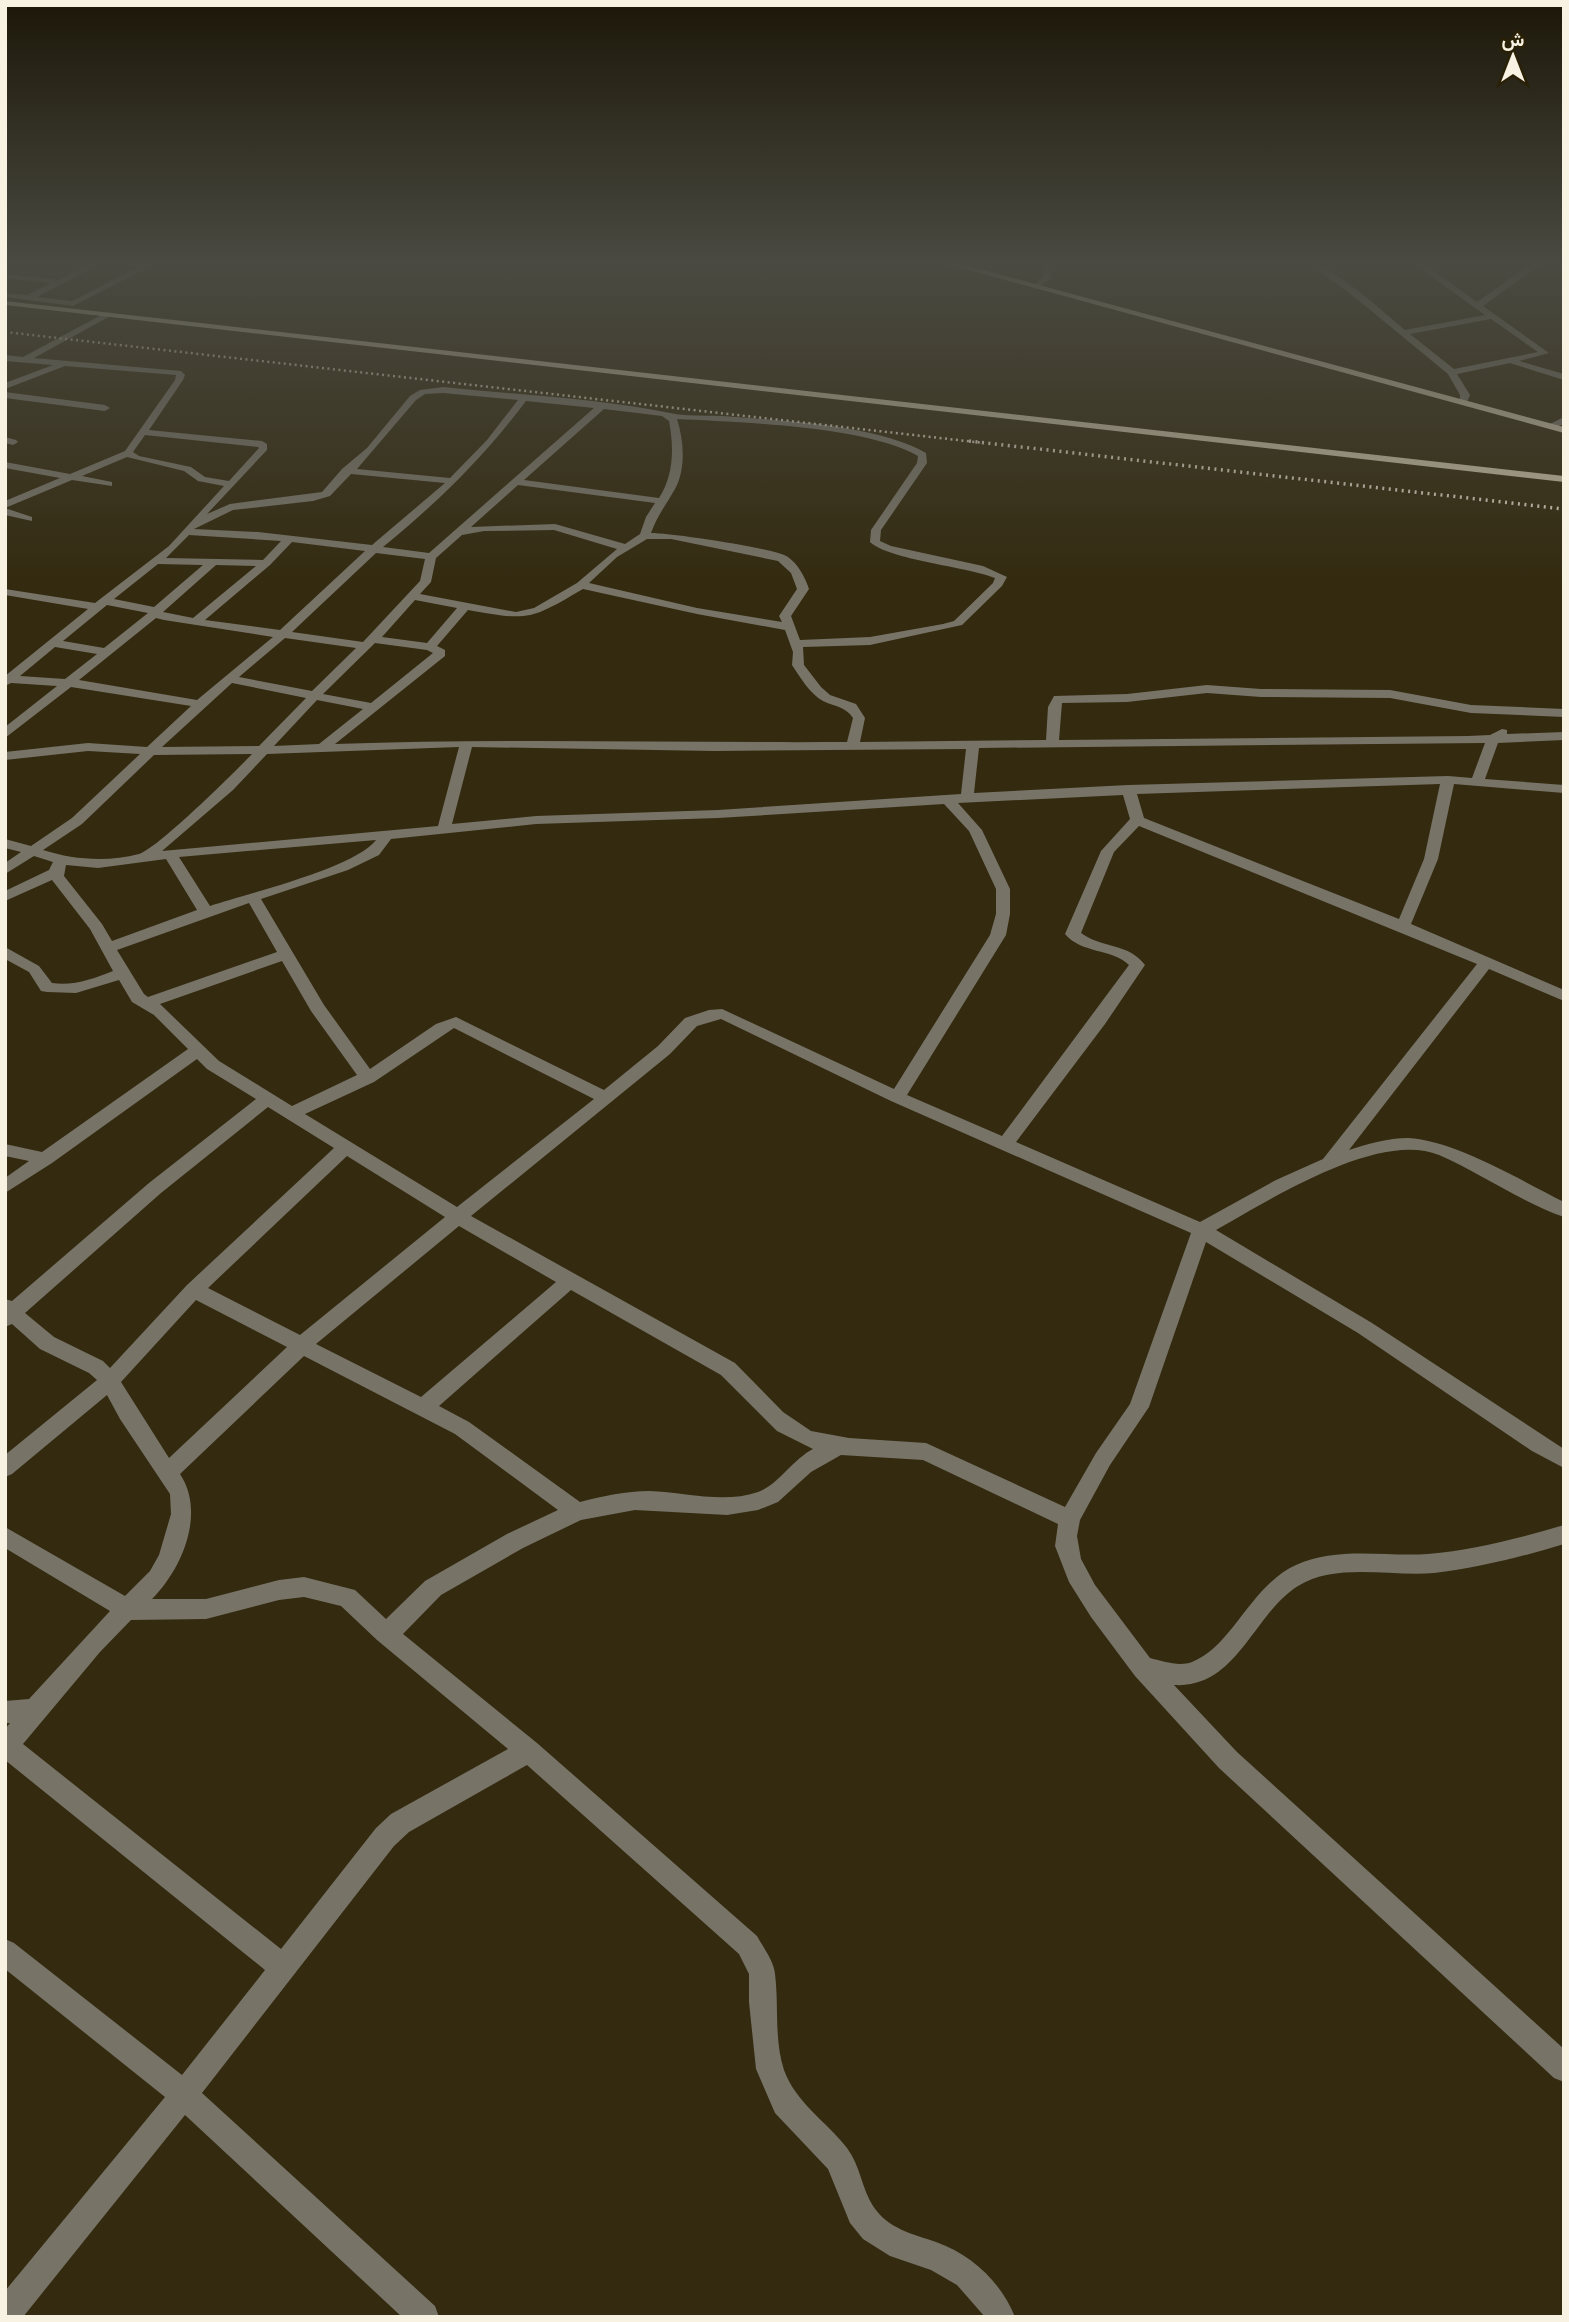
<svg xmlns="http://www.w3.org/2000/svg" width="1569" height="2322" font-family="Barlow,Vazirmatn,sans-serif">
<rect width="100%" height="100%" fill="#332a0f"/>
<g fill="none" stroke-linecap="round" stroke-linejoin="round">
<g fill="#777367" fill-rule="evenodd">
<polygon points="93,262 104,262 37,297 72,301 148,262 159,262 73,306 5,297 5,293 27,295 51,283 5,278 5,274 59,280"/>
<polygon points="1041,262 1049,262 1051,278 1036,289 1032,287 1043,277"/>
<path d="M1306,262c23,0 80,52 99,68l80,-15 -74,-53h10l56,40 57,-40h10l-61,44 66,47 -30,8 45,13v6l-54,-17 -53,11 13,21 -4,9h-6v-9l-12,-21 -96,-79zM1491,319l47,33 -84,17 -44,-35z"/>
<path d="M105,313l7,2 -78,43 147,13 4,4 -2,5 -34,50 113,11 5,3v6l-60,64 23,-10 92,-12 20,-23 25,-21 43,-52 10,-6 23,-3c75,8 154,11 227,26 17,4 36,2 53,3 59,5 153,8 203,37l1,10 -46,67 -1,11 11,5 92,20 24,11 -5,9 -40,39 -92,20 -67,2 1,18 17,22 9,8 26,9 9,14 -5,24 186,-2 2,-33 6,-11 73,-2 80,-9 54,4 129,1 81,15 93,4v8l-93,-4 -81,-15 -129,-1 -54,-4 -80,9 -65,1 -3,37 409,-4 22,-1 12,-6 5,1v4l57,-2v8l-66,3 -13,36 79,6v8l-110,-9 -16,75 -27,65 153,66v11l-75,-32 -140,181c19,-6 39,-12 59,-12 46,2 114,43 156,64v15c-40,-13 -85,-45 -125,-62 -61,-25 -171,46 -223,75l156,93 192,126v19l-32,-17 -174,-118 -152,-91 -57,165 -39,58 -30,55 -3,16 4,23 14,26 55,73c12,3 29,9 42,4 40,-15 59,-77 104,-97 41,-19 89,-8 132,-11 46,-4 92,-16 136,-29v19c-43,13 -86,24 -130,29 -43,4 -98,-11 -136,13 -45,28 -61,103 -124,99l63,67 327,297v33l-10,-4 -335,-310 -84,-92 -44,-59 -22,-35 -14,-36 3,-22 -135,-64 -82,-5 -30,17 -33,30 -20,8 -31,5 -92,-5 -54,10 -58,28 -82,47 -38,39 134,109 220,193c6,11 17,25 18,38 4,31 -1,66 9,96 12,33 42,51 63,78 13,17 15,41 26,58 15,23 40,28 63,36 36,13 65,40 79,75h-30l-28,-32 -26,-15 -41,-14 -27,-17 -13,-16 -22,-54 -53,-56 -19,-44 -7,-67v-28l-10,-20 -212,-189 -118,67 -15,14 -192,247 233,213 4,11h-37l-217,-202 -162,202h-18v-26l160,-194 -160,-128v-30l9,4 168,132 83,-105 -260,-210v-31l5,-6h-5v-22l24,-2 81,-88 -105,-63v-21l120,69 25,-25 9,-16 12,-41 -1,-20 -50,-75 -13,-24 -95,79 -7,3v-22l92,-75 -8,-7 -49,-24 -28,-25 -7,3v-28l7,2 137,-118 107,-84 -49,-30 -10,-10 -145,104 -47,30v-15l24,-17 -24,-5v-12l37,8 146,-103 -34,-34 -22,-13 -13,-22 -43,13 -29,-1 -6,-1 -12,-19 -24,-13v-12l34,19 13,17c22,3 41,-4 61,-12l-23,-42 -38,-49 -47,21v-10l44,-21 4,-8 -19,-6 -29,18v-11l16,-11 -16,-4v-9l26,7 41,-28 68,-64 -52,-3 -83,9v-8l83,-9 59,4 44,-41 -120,-19 -66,51v-11l52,-41 -46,-3 -6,3v-10l83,-67 -83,-14v-6l90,14 74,-57 55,-60 -26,-5 -14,-10 -57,-14 -45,19 30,6v4l-40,-6 -67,28 27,9v4l-27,-6v-14l55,-23 -55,-10v-6l65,12 55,-23 50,-71 1,-5 -111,-9 -60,23v-6l48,-18 -48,-4v-6l18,2zM443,393l75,7 -31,40 -37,38 -93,-9 59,-69 9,-6zM526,401l68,7 -165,145 -46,-6c56,-46 99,-88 143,-146zM604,409l58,7 7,5c5,26 5,54 -10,77l-135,-18zM677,419c61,3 190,7 241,37l-1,7 -46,67 -1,12c20,18 94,24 125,36l-2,5 -39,38 -11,3 -73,13 -70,3 -9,-24 18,-27c-4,-12 -11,-25 -21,-32 -14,-9 -117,-24 -137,-24 6,-17 15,-28 24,-44 11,-20 9,-48 2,-70zM145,435l113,12 1,1 -30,33 -24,-4 -14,-10 -52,-11 -6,-4zM351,474l94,9 -73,62 -114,-13 -64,-3 39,-19 80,-9 17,-5zM518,485l137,18 -9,14 -6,17 -15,10 -70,-20 -84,3zM554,530l63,19 -40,34 -43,25 -18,4 -96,-18 11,-12 5,-24 26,-23 22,-4zM189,535l92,6 -18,19 -97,-2zM647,539h24l107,22 13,12 6,16 -18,27 3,6 -85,-14 -108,-25 28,-26zM292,542l73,9 -85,79 -75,-10 65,-55zM376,553l49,6 -5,22 -57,61 -71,-10zM158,564l45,1 -49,42 -40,-8zM216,565l40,1 -63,52 -30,-6zM583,589l114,25 88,16 8,22 -1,13c8,12 18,29 31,36 12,6 22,5 30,17l-6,24c-170,1 -341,-4 -512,2l110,-88v-6l-8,-4 31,-36c61,11 62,10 115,-21zM415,600l42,8 -30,35 -45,-6zM107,605l41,8 -44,35 -41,-7zM156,618l8,2 109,17 -76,63 -118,-20zM285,638l71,10 -44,43 -73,-14zM375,643l52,7 6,3 -62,50 -48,-9zM55,647l42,7 -32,25 -45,-3zM232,683l74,15 -47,48 -97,1zM317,700l46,9 -44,35 -45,2zM1485,743l-13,35 -24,-2 -320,9 -154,8 5,-45zM459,747l-21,79 -276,25 71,-61 34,-36zM472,747l242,4 252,-2 -5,45 -243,16 -182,6 -84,8zM252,754c-17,18 -95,95 -113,100 -31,8 -65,6 -96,-4l39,-26 72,-69zM1440,784l-16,75 -25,60 -255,-101 -7,-24zM1123,795l7,24 -29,32 -36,83c17,20 46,14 64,31l-127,171 -95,-41 99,-160 4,-21v-25l-28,-59 -24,-27zM944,804l25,27 27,58v25l-6,21 -96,154 -172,-80 -13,1 -24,8 -27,28 -54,44 -148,-73 -20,7 -66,45 -46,-64 -63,-106 87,-29 31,-15 12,-16 145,-15 182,-6zM1139,826l338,138 -154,195 -47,21 -76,42 -184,-80 89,-118 40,-59c-16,-22 -44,-17 -64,-32l33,-81zM376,840c-21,28 -130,54 -166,66l-31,-49zM166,859l31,51 -85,31 -10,-17 -38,-48 2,-11 32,3zM249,903l28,49 -129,45 -4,-3 -27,-44zM282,961l29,50 46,64 -65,31 -73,-45 -59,-57zM721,1019l170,82 300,132 -61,171 -34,49 -31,54 -139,-64 -77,-5 -38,-7 -28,-19 -48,-49 -264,-147 199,-162 27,-28zM454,1028l140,71 -137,108 -152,-93 69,-32zM268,1107l66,41 -147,137 -77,83 -7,-7 -49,-24 -29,-24 136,-120zM347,1156l98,61 -145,118 -92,-47zM459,1226l97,56 -135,115 -105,-53zM571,1290l150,85 56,56 36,18c-21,11 -35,36 -55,43 -35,12 -73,0 -109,-1 -23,0 -46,5 -69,11l-111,-80 -30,-16zM196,1300l91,47 -118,111 -48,-76zM304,1356l151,78 103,76 -51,24 -82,47 -39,38 -31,-29 -51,-13 -25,3 -73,19h-54c30,-30 54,-86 28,-125zM304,1597l37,9 36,34 131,109 -117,65 -15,14 -95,121 -258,-205 77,-92 31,-32 75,-1 73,-19z"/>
<polygon points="5,392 105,405 110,408 105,411 5,398"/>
<polygon points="1564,417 1564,424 1551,429 1546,426"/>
<polygon points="5,437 16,440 18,442 13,445 5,443"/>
</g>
<g fill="#c4bba1" fill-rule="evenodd">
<polygon points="940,262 954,262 1564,427 1564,433"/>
<polygon points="5,301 1564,476 1564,482 5,305"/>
</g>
<polyline stroke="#d1cbb9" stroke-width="2.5" stroke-dasharray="2 3.5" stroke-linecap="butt" points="5,332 984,443"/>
<polyline stroke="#d1cbb9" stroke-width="3.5" stroke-dasharray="2 4.5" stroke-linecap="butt" points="969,441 1564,509"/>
</g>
<linearGradient id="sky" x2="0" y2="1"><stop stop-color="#1c1708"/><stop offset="0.45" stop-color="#4a4a42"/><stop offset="1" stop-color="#4a4a42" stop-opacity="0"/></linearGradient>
<rect width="1569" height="587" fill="url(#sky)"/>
<rect width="1569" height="2322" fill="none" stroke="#f7f2e2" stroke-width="14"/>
<g transform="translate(1513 56)" stroke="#292006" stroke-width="5" paint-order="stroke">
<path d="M0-5L12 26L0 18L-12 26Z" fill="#f7f2e2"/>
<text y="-10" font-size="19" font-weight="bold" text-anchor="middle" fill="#f7f2e2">ش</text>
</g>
</svg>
